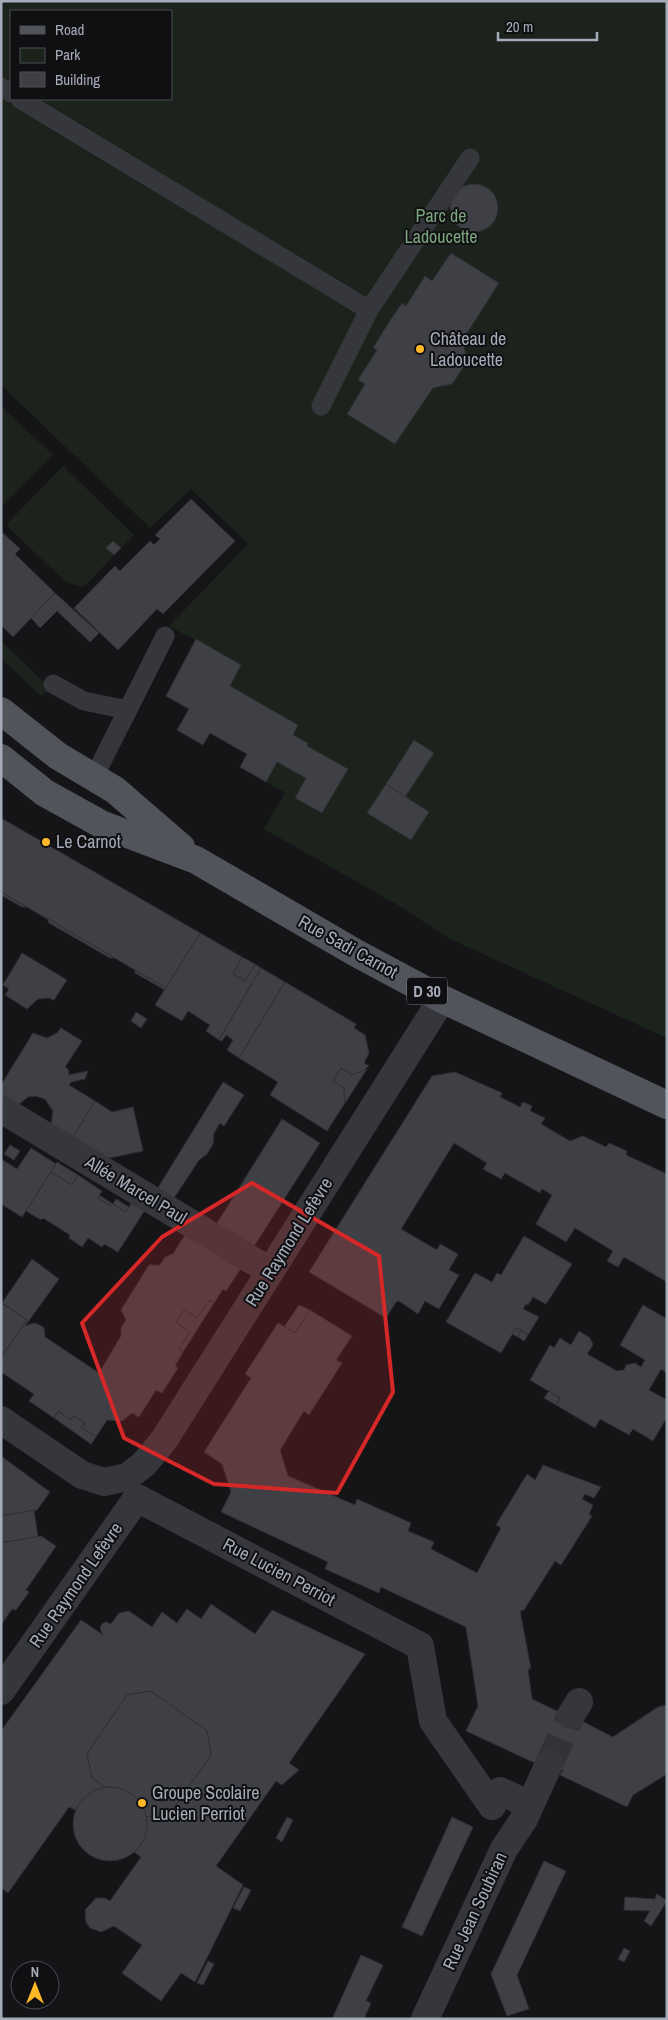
<svg xmlns="http://www.w3.org/2000/svg" width="668" height="2020" font-family="'Archivo Narrow',sans-serif">
<rect width="100%" height="100%" fill="#151518"/>
<g fill="#1b231c" fill-rule="evenodd">
<path d="M1,1h666v1037l-217,-99 -54,-35 -132,-75 21,-36 -19,-11 11,-20 29,16 -11,20 27,15 26,-44 -41,-23 1,-3 -15,-8 5,-10 -68,-39 11,-21 -72,-39 79,-82 -57,-55 -41,39 -149,-143zM11,11h160v88h-160z"/>
<polygon points="1,406 53,455 4,505 1,502"/>
<polygon points="63,466 134,535 121,548 113,541 106,548 114,555 87,584 81,587 66,582 6,525"/>
<polygon points="1,641 50,688 41,696 1,658"/>
</g>
<g fill="#3f4045" stroke="#2f2f34">
<circle cx="474" cy="208" r="24"/>
<polygon points="451,253 499,283 462,341 468,360 452,384 433,388 395,444 347,414 365,384 358,380 377,350 373,348 391,319 402,303 406,306 425,276 432,281"/>
<polygon points="191,499 235,541 163,614 157,609 118,650 74,608 115,566 120,571 150,541 154,545 160,539 155,535"/>
<polygon points="1,531 20,549 15,554 55,593 13,637 1,625"/>
<polygon points="113,541 121,548 114,555 106,548"/>
<polygon points="55,593 99,633 90,642 57,611 40,628 31,618"/>
<polygon points="196,639 241,665 230,686 298,725 293,735 308,743 307,746 348,769 322,813 295,798 306,778 295,772 277,762 266,782 240,767 247,754 210,733 203,745 177,730 189,709 166,696"/>
<polygon points="414,740 434,753 405,797 386,784"/>
<polygon points="386,784 429,812 411,840 367,813"/>
<polygon points="1,818 200,933 166,988 1,892"/>
<polygon points="1,892 26,907 22,907 1,895"/>
<polygon points="47,918 114,958 110,958 49,923"/>
<polygon points="200,933 242,957 233,974 245,981 255,964 261,968 219,1040 206,1031 210,1025 188,1011 182,1021 155,1005"/>
<polygon points="22,953 67,980 54,1000 49,998 38,999 27,1009 5,995 9,989 3,985"/>
<polygon points="242,957 255,964 245,981 233,974"/>
<polygon points="261,968 285,982 239,1058 227,1050 233,1040 226,1035 222,1041 219,1040"/>
<polygon points="135,970 166,988 165,990 135,973"/>
<polygon points="285,982 356,1024 354,1028 365,1035 369,1053 364,1063 369,1066 360,1073 352,1075 341,1068 333,1081 344,1088 345,1103 327,1131 270,1095 278,1082 239,1058"/>
<polygon points="136,1012 147,1019 141,1028 131,1021"/>
<polygon points="61,1028 82,1041 65,1067 68,1069 69,1075 88,1071 85,1079 71,1082 69,1085 95,1101 72,1139 51,1126 53,1111 45,1099 35,1096 28,1097 18,1105 1,1094 1,1085 33,1033 47,1038 57,1033"/>
<polygon points="341,1068 352,1075 367,1069 345,1103 344,1088 333,1081"/>
<polygon points="455,1072 502,1093 500,1097 520,1107 523,1102 532,1106 530,1111 545,1118 541,1124 570,1141 583,1136 606,1147 609,1143 627,1151 626,1155 667,1174 667,1282 624,1257 618,1267 607,1261 613,1251 575,1228 566,1242 536,1224 552,1195 542,1189 540,1193 505,1173 501,1179 483,1169 487,1163 454,1143 401,1229 437,1250 440,1244 458,1254 449,1270 459,1275 439,1309 425,1301 418,1314 399,1301 396,1302 386,1318 309,1272 432,1076"/>
<polygon points="223,1082 244,1095 224,1126 220,1123 214,1133 213,1144 207,1154 199,1160 172,1201 156,1191"/>
<polygon points="95,1101 112,1112 133,1107 143,1151 100,1160 72,1139"/>
<polygon points="282,1119 320,1143 251,1251 214,1228"/>
<polygon points="10,1145 20,1151 14,1160 4,1154"/>
<polygon points="31,1148 56,1164 22,1217 1,1204 1,1159 17,1169"/>
<polygon points="57,1162 78,1175 72,1185 51,1172"/>
<polygon points="51,1172 72,1185 78,1175 102,1191 98,1198 111,1206 113,1204 126,1212 132,1202 145,1210 118,1252 104,1244 102,1247 88,1238 82,1247 69,1238 70,1235 43,1218 41,1220 26,1211"/>
<polygon points="99,1195 113,1204 111,1206 98,1198"/>
<polygon points="116,1199 129,1207 126,1212 113,1204"/>
<polygon points="188,1230 244,1264 226,1291 223,1289 214,1303 210,1300 197,1318 184,1310 176,1322 190,1332 179,1349 183,1352 175,1366 178,1368 162,1393 156,1390 139,1417 132,1413 122,1421 107,1420 96,1437 82,1428 85,1423 74,1416 71,1420 58,1411 54,1418 29,1401 34,1394 1,1372 1,1357 27,1320 2,1303 32,1259 59,1279 25,1326 34,1323 40,1325 44,1328 45,1337 99,1373 121,1336 121,1328 126,1320 121,1310 149,1265 160,1265 165,1257 173,1254"/>
<polygon points="524,1236 572,1264 546,1304 533,1297 528,1305 526,1304 523,1309 539,1317 528,1335 516,1328 501,1353 446,1322 475,1273 492,1282 497,1273 501,1275"/>
<polygon points="210,1300 214,1303 183,1352 179,1349 190,1332 176,1322 184,1310 197,1318"/>
<polygon points="1,1303 27,1320 1,1357"/>
<polygon points="299,1305 310,1310 295,1333 284,1327"/>
<polygon points="643,1305 667,1319 667,1373 661,1369 649,1390 667,1400 667,1417 653,1441 633,1429 629,1435 600,1419 595,1428 556,1405 560,1398 530,1380 550,1345 554,1348 560,1338 571,1345 579,1331 590,1338 593,1345 587,1354 617,1371 624,1370 626,1365 635,1363 641,1367 645,1360 620,1345"/>
<polygon points="310,1310 352,1336 336,1360 342,1363 309,1415 304,1411 280,1450 288,1476 355,1505 357,1499 411,1523 408,1531 434,1542 431,1549 477,1573 501,1528 496,1525 527,1474 535,1480 543,1465 601,1487 594,1498 585,1494 582,1499 593,1505 589,1514 592,1516 561,1565 555,1561 524,1610 520,1611 531,1669 528,1669 532,1699 559,1712 560,1710 613,1737 658,1707 667,1705 667,1774 633,1795 627,1807 560,1775 563,1770 537,1759 535,1763 466,1731 478,1706 466,1627 381,1587 379,1593 325,1569 328,1562 221,1512 231,1492 222,1464 204,1452 251,1378 245,1374 278,1323 295,1333"/>
<polygon points="516,1328 521,1330 518,1337 512,1334"/>
<polygon points="521,1330 528,1335 524,1341 518,1337"/>
<polygon points="549,1391 560,1398 556,1405 544,1398"/>
<polygon points="58,1411 71,1420 74,1416 85,1423 82,1428 96,1437 91,1444 54,1418"/>
<polygon points="1,1456 50,1492 37,1510 1,1516"/>
<polygon points="34,1510 38,1537 1,1543 1,1516"/>
<polygon points="41,1536 56,1546 26,1590 29,1592 16,1610 12,1609 1,1625 1,1543"/>
<polygon points="211,1604 255,1634 272,1610 365,1654 289,1763 299,1770 282,1785 276,1781 216,1866 243,1885 195,1982 181,1973 161,2001 122,1973 142,1945 114,1926 101,1932 90,1928 86,1922 85,1910 96,1898 104,1898 110,1901 141,1857 134,1852 143,1841 146,1817 172,1811 211,1755 207,1731 151,1691 127,1695 87,1754 92,1778 107,1788 89,1794 75,1810 69,1807 8,1893 1,1888 1,1731 81,1620 103,1635 100,1628 102,1624 106,1622 111,1624 119,1613 129,1611 152,1627 162,1612 177,1623 187,1609 201,1619"/>
<polygon points="151,1691 207,1731 211,1755 172,1811 146,1817 141,1804 130,1793 115,1788 107,1788 92,1778 87,1754 127,1695"/>
<circle cx="110" cy="1824" r="37"/>
<polygon points="287,1817 293,1820 282,1842 276,1838"/>
<polygon points="452,1817 473,1827 422,1936 402,1927"/>
<polygon points="544,1861 566,1871 517,1975 529,2009 507,2016 491,1974"/>
<polygon points="244,1887 251,1890 240,1911 233,1908"/>
<polygon points="657,1894 667,1901 651,1926 644,1921 650,1911 624,1910 625,1897 655,1899"/>
<polygon points="624,1948 630,1951 624,1962 618,1959"/>
<polygon points="361,1955 383,1965 366,2001 371,2003 364,2019 332,2019"/>
<polygon points="208,1961 214,1964 203,1985 197,1983"/>
</g>
<g fill="none" stroke-linecap="round" stroke-linejoin="round">
<polyline stroke="#323338" stroke-width="28" stroke-dasharray="28 14" stroke-linecap="butt" points="549,1764 571,1715"/>
<g stroke="#36373d" stroke-width="19">
<polyline points="1,87 11,93"/>
<polyline points="20,99 369,310"/>
<polyline points="321,406 369,310 470,158"/>
<polyline points="53,684 84,701 128,710"/>
<polyline points="94,777 165,636"/>
</g>
<g stroke="#36373d" stroke-width="28">
<polyline points="1,1109 270,1271"/>
<polyline points="137,1498 420,1646 433,1721 492,1806 500,1791 530,1805"/>
<polyline points="1,1691 137,1498"/>
<polyline points="571,1715 579,1702"/>
<polyline points="524,1819 549,1764"/>
</g>
<g stroke="#36373d" stroke-width="28">
<polyline points="1,1420 82,1475 104,1482 127,1477 144,1464 164,1440 442,999"/>
<polyline points="425,2019 504,1849 524,1819"/>
</g>
<g stroke="#52545c" stroke-width="28">
<polyline points="1,711 58,756 115,790 181,847"/>
<polyline points="1,758 45,793 101,824 196,860 356,953 442,999 667,1105"/>
</g>
</g>
<path fill="#d62828" fill-opacity="0.2" stroke="#d62828" stroke-width="4" stroke-linejoin="round" d="M252,1183l127,73 14,136 -56,101 -123,-9 -90,-46 -42,-115 80,-86z"/>
<g fill="#ffb926" stroke="#101013" stroke-width="2">
<circle cx="420" cy="349" r="5"/>
<circle cx="46" cy="842" r="5"/>
<circle cx="142" cy="1803" r="5"/>
</g>
<g text-anchor="middle" stroke-width="4" stroke-linejoin="round" paint-order="stroke">
<rect fill="#101013" stroke="#797c87" stroke-width="1" x="407" y="977.5" width="40" height="27" rx="4"/>
<g font-size="16" font-weight="bold" fill="#a6abb9">
<text x="427" y="997">D 30</text>
</g>
<g font-size="18" fill="#7ba67e" stroke="#101013">
<text x="441" y="222">Parc de<tspan x="441" dy="21">Ladoucette</tspan></text>
</g>
<g font-size="18" fill="#a6abb9" stroke="#101013" text-anchor="start">
<text x="430" y="345">Château de<tspan x="430" dy="21">Ladoucette</tspan></text>
<text x="56" y="848">Le Carnot</text>
<text x="152" y="1799">Groupe Scolaire<tspan x="152" dy="21">Lucien Perriot</tspan></text>
</g>
<g font-size="18" fill="#a6abb9" stroke="#101013">
<text transform="translate(348 947) rotate(29)" y="6">Rue Sadi Carnot</text>
<text transform="translate(136 1190) rotate(31)" y="6">Allée Marcel Paul</text>
<text transform="translate(289 1242) rotate(-58)" y="6">Rue Raymond Lefèvre</text>
<text transform="translate(279 1572) rotate(28)" y="6">Rue Lucien Perriot</text>
<text transform="translate(76 1585) rotate(-55)" y="6">Rue Raymond Lefèvre</text>
<text transform="translate(475 1911) rotate(-65)" y="6">Rue Jean Soubiran</text>
</g>
</g>
<rect width="668" height="2020" fill="none" stroke="#a6abb9" stroke-width="5"/>
<rect x="10" y="10" width="162" height="90" fill="#101013" stroke="#4c4e55"/>
<rect x="20" y="26" width="25" height="8" fill="#52545c" stroke="#4c4e55"/>
<text x="55" y="35" font-size="15" fill="#a6abb9">Road</text>
<rect x="20" y="48" width="25" height="15" fill="#1b231c" stroke="#4c4e55"/>
<text x="55" y="60" font-size="15" fill="#a6abb9">Park</text>
<rect x="20" y="72" width="25" height="15" fill="#3f4045" stroke="#4c4e55"/>
<text x="55" y="85" font-size="15" fill="#a6abb9">Building</text>
<g transform="translate(35 1985)"><circle r="24" fill="#101013" stroke="#4c4e55"/>
<path d="M0-4L9 19L0 12L-9 19Z" fill="#ffb926"/>
<text y="-8" font-size="14" font-weight="bold" text-anchor="middle" fill="#a6abb9">N</text>
</g>
<path d="M498 32v8h99v-8" fill="none" stroke="#a6abb9" stroke-width="2.5"/>
<text x="506" y="32" font-size="15" fill="#a6abb9" stroke="#101013" stroke-width="4" paint-order="stroke">20 m</text>
</svg>
